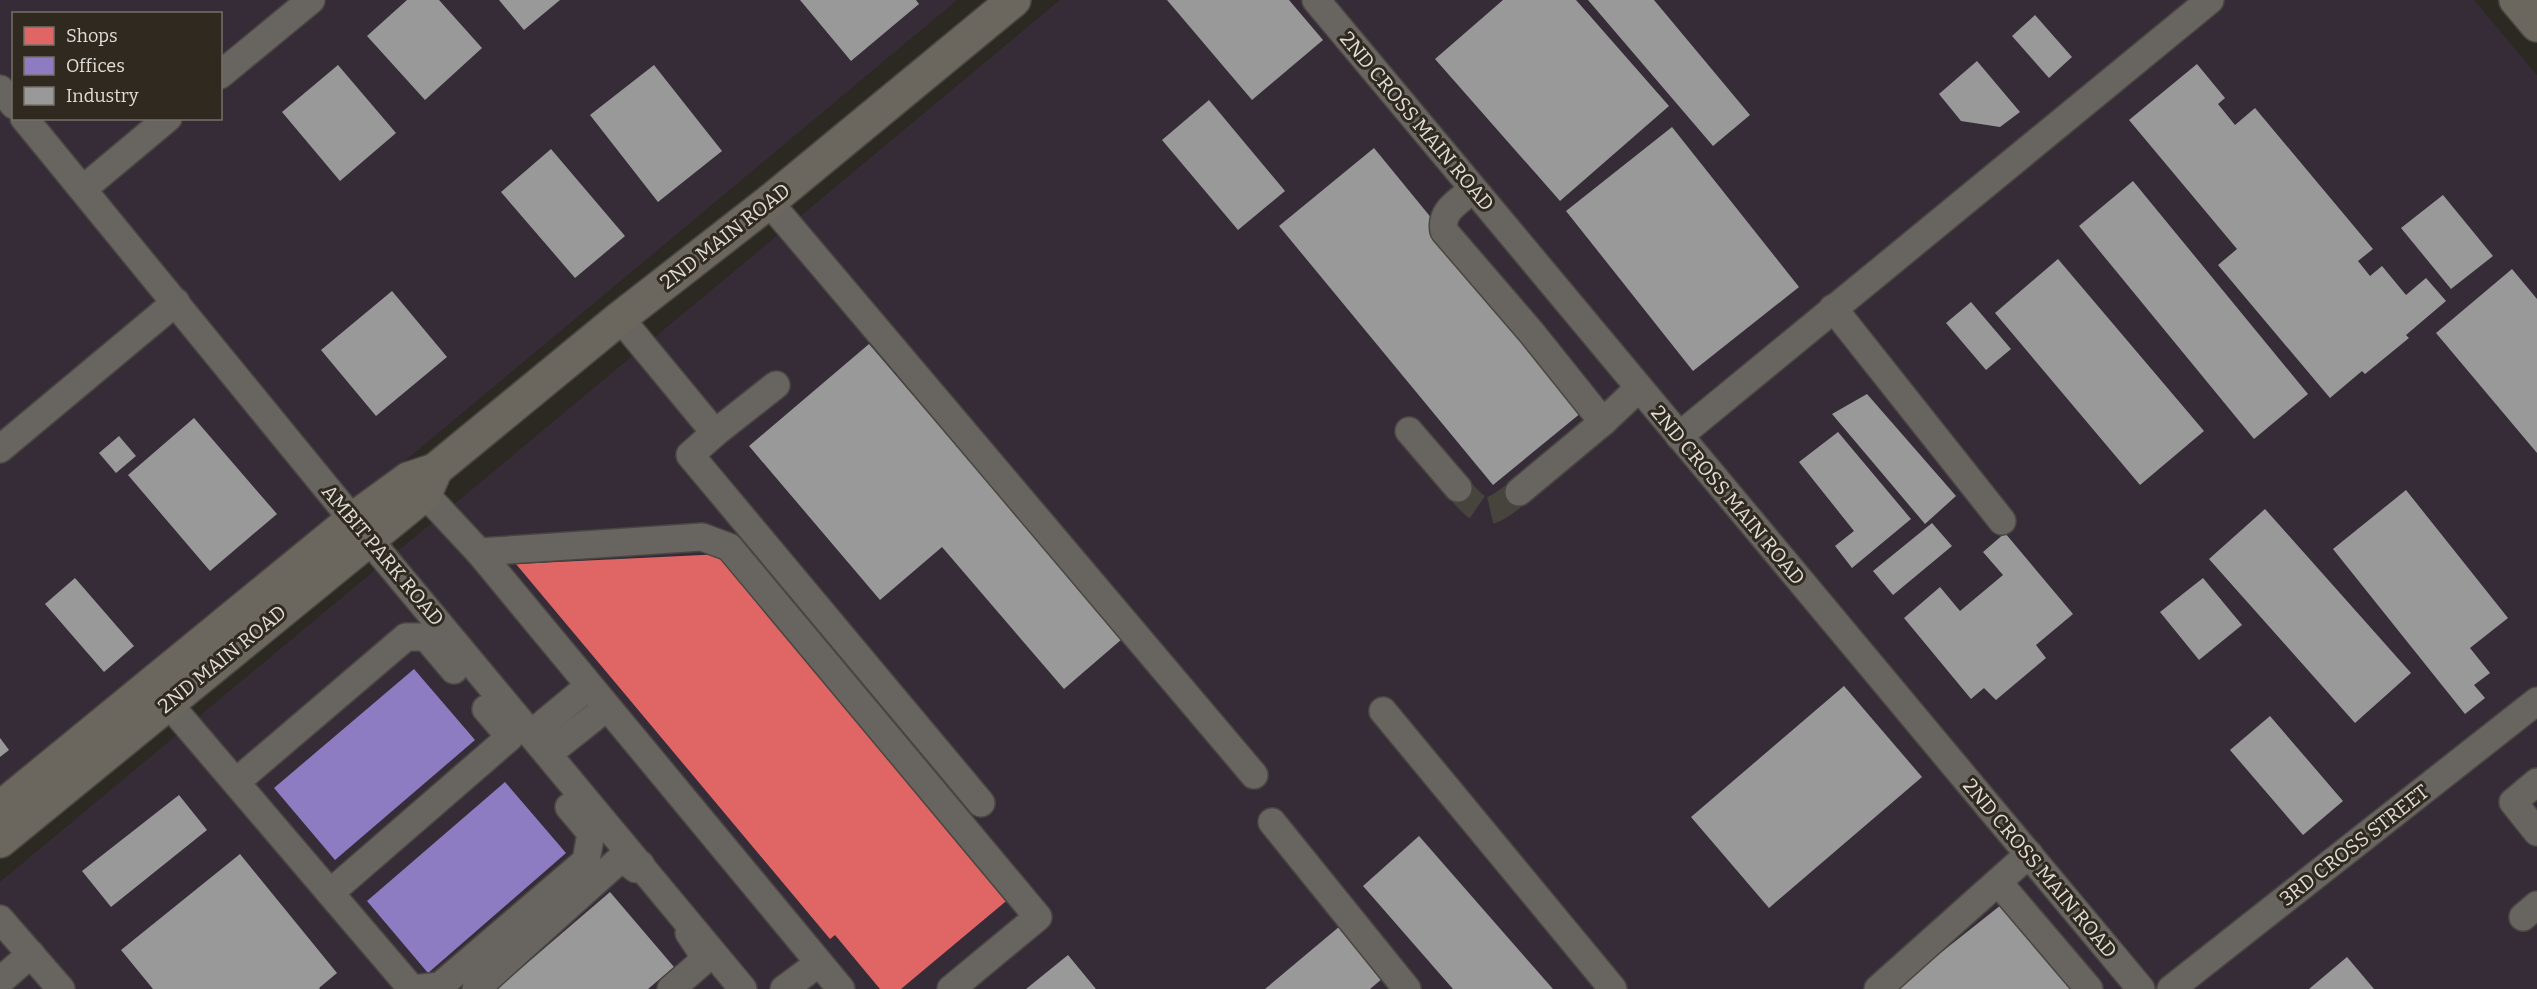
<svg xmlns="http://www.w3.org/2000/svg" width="2537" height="989" font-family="Bitter,serif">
<rect width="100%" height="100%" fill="#2c2822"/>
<g fill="#362c38" fill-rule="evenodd">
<path d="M0,0h957l-957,799zM14,14h206v104h-206z"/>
<polygon points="1060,0 2474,0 2537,75 2537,989 0,989 0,882"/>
</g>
<polygon fill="#e06666" points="723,554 1017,892 901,989 880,989 835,935 830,939 516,564"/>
<g fill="#8e7cc3">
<polygon points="414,669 475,740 335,860 274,788"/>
<polygon points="505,782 566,853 428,973 367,901"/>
</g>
<g fill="#999">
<polygon points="407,0 439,0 482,48 425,100 367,36"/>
<polygon points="499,0 560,0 524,30"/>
<polygon points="800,0 916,0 919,4 851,61"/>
<polygon points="1167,0 1289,0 1323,40 1252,100"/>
<polygon points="1503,0 1576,0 1669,106 1560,201 1435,59"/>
<polygon points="1588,0 1654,0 1750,115 1713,146"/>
<polygon points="2035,15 2072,57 2049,78 2012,36"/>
<polygon points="1977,61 2020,112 2000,127 1961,121 1939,94"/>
<polygon points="2197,64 2225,98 2218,104 2235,125 2255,108 2373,249 2358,261 2370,276 2382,266 2406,295 2426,278 2446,301 2406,335 2409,338 2365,374 2362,371 2330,398 2218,265 2237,249 2129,120"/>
<polygon points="338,65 396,133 340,181 282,112"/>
<polygon points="654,65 722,151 658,202 590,115"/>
<polygon points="1209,100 1285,191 1238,230 1162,140"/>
<polygon points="1672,127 1799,287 1693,371 1566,211"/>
<polygon points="1374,148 1587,408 1493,485 1279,226"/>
<polygon points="551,149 625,236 575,278 501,192"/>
<polygon points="2133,181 2308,394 2254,439 2079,226"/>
<polygon points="2443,195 2493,256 2451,289 2401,228"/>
<polygon points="2058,259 2204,431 2140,485 1995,313"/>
<polygon points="2512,269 2537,299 2537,453 2436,333"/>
<polygon points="392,291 447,357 376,416 321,350"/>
<polygon points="1971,302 2011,349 1986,370 1946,323"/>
<polygon points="869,344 1122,639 1064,689 942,547 880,600 749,446"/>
<polygon points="1867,394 1956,496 1925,524 1832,414"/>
<polygon points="194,418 277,514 210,571 128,475"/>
<polygon points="1838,432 1911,519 1852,568 1835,546 1854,531 1799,462"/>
<polygon points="119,436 136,456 116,473 99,453"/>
<polygon points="2406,490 2508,618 2470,648 2490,673 2474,685 2485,698 2465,714 2333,549"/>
<polygon points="2265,509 2411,673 2355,723 2209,559"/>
<polygon points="1932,523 1952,546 1893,595 1873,571"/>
<polygon points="2005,533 2073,614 2036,645 2046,658 1996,700 1984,688 1971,699 1904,618 1940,587 1960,611 2003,575 1983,552"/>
<polygon points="75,578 134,646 104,672 45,604"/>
<polygon points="2203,578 2242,625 2199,660 2160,612"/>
<polygon points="1844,686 1922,777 1769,908 1691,817"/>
<polygon points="2270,716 2343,801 2303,835 2230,750"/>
<polygon points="0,738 9,750 0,757"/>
<polygon points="179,795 207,830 111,907 82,871"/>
<polygon points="1419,836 1553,989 1453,989 1363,886"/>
<polygon points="240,854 337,973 319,988 320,989 153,989 121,950"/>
<polygon points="610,892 674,967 648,989 497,989"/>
<polygon points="2006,901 2077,989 1895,989"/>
<polygon points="1352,916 1395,968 1370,989 1265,989"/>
<polygon points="1068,955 1096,989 1026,989"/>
<polygon points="2347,957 2374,989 2309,989"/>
</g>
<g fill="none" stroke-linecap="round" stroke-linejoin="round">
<path stroke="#47433d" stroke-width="27" stroke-dasharray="27 14" stroke-linecap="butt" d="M1458,488c27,31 29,28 61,4"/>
<g stroke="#494641" stroke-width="30">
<g id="minor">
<polyline points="1316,0 2141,989"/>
<polyline points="220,75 311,0"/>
<polyline points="0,89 14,105"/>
<polyline points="24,118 361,530 743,989"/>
<polyline points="83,189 168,118"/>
<path d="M1473,189c-14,13 -33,21 -29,42l87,101 72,90 -84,70"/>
<polyline points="769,202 1254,775"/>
<polyline points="1833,308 2002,521"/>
<polyline points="620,318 715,433 690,455 981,803"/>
<polyline points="1603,422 1639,388"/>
<polyline points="1409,431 1458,488"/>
<polyline points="715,433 776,385"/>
<polyline points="1679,436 2210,0"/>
<polyline points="0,449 176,302"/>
<polyline points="425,494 479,552"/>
<polyline points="168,703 412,989 440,986 586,861 591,833 569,807"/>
<polyline points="1383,711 1613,989"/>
<polyline points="531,734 589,686"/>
<polyline points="548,754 606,708"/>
<polyline points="236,782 406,637 426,637 454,670"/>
<polyline points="2537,782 2513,802 2537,832"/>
<polyline points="1272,822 1407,989"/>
<polyline points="1998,882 2089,989"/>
<polyline points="330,893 510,737 486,709"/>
<polyline points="2523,917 2537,905"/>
<polyline points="0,919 61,989"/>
<polyline points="0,981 31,954"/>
<polyline points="476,989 617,862 627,862 636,869 641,865"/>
<polyline points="671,989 701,963 701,951 689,933"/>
<polyline points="784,989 819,963"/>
<polyline points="841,989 479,552 702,537 729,547 1038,917 951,989"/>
<polyline points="1878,989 2029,854"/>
<polyline points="2171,989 2537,701"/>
</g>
</g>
<g stroke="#494641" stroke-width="36">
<g id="major">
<polyline points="2516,0 2537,25"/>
<polyline points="0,808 353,519 408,479 435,470 620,318 769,202 1014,0"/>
<polyline points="0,841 425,494 433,476"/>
</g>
</g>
<use href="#minor" stroke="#686561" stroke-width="27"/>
<use href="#major" stroke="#6b665e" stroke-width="33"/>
</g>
<g text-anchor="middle" stroke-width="6" stroke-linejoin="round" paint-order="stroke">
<g font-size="20" fill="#e1ddd7" stroke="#2f291f">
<text transform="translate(1417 121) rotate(50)" y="7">2ND CROSS MAIN ROAD</text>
<text transform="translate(725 236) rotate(-38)" y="7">2ND MAIN ROAD</text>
<text transform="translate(1728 495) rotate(50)" y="7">2ND CROSS MAIN ROAD</text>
<text transform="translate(383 555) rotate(50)" y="7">AMBIT PARK ROAD</text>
<text transform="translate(222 659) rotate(-39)" y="7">2ND MAIN ROAD</text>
<text transform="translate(2354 845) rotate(-38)" y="7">3RD CROSS STREET</text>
<text transform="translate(2040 868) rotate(50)" y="7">2ND CROSS MAIN ROAD</text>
</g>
</g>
<rect x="12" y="12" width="210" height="108" fill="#2f291f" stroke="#767169" stroke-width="1.5"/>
<rect x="24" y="27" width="30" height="18" fill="#e06666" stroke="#767169" stroke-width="1.5"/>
<text x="66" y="42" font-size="18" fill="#e1ddd7">Shops</text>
<rect x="24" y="57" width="30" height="18" fill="#8e7cc3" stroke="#767169" stroke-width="1.5"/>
<text x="66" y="72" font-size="18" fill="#e1ddd7">Offices</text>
<rect x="24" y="87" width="30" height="18" fill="#999999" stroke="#767169" stroke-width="1.5"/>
<text x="66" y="102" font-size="18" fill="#e1ddd7">Industry</text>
</svg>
